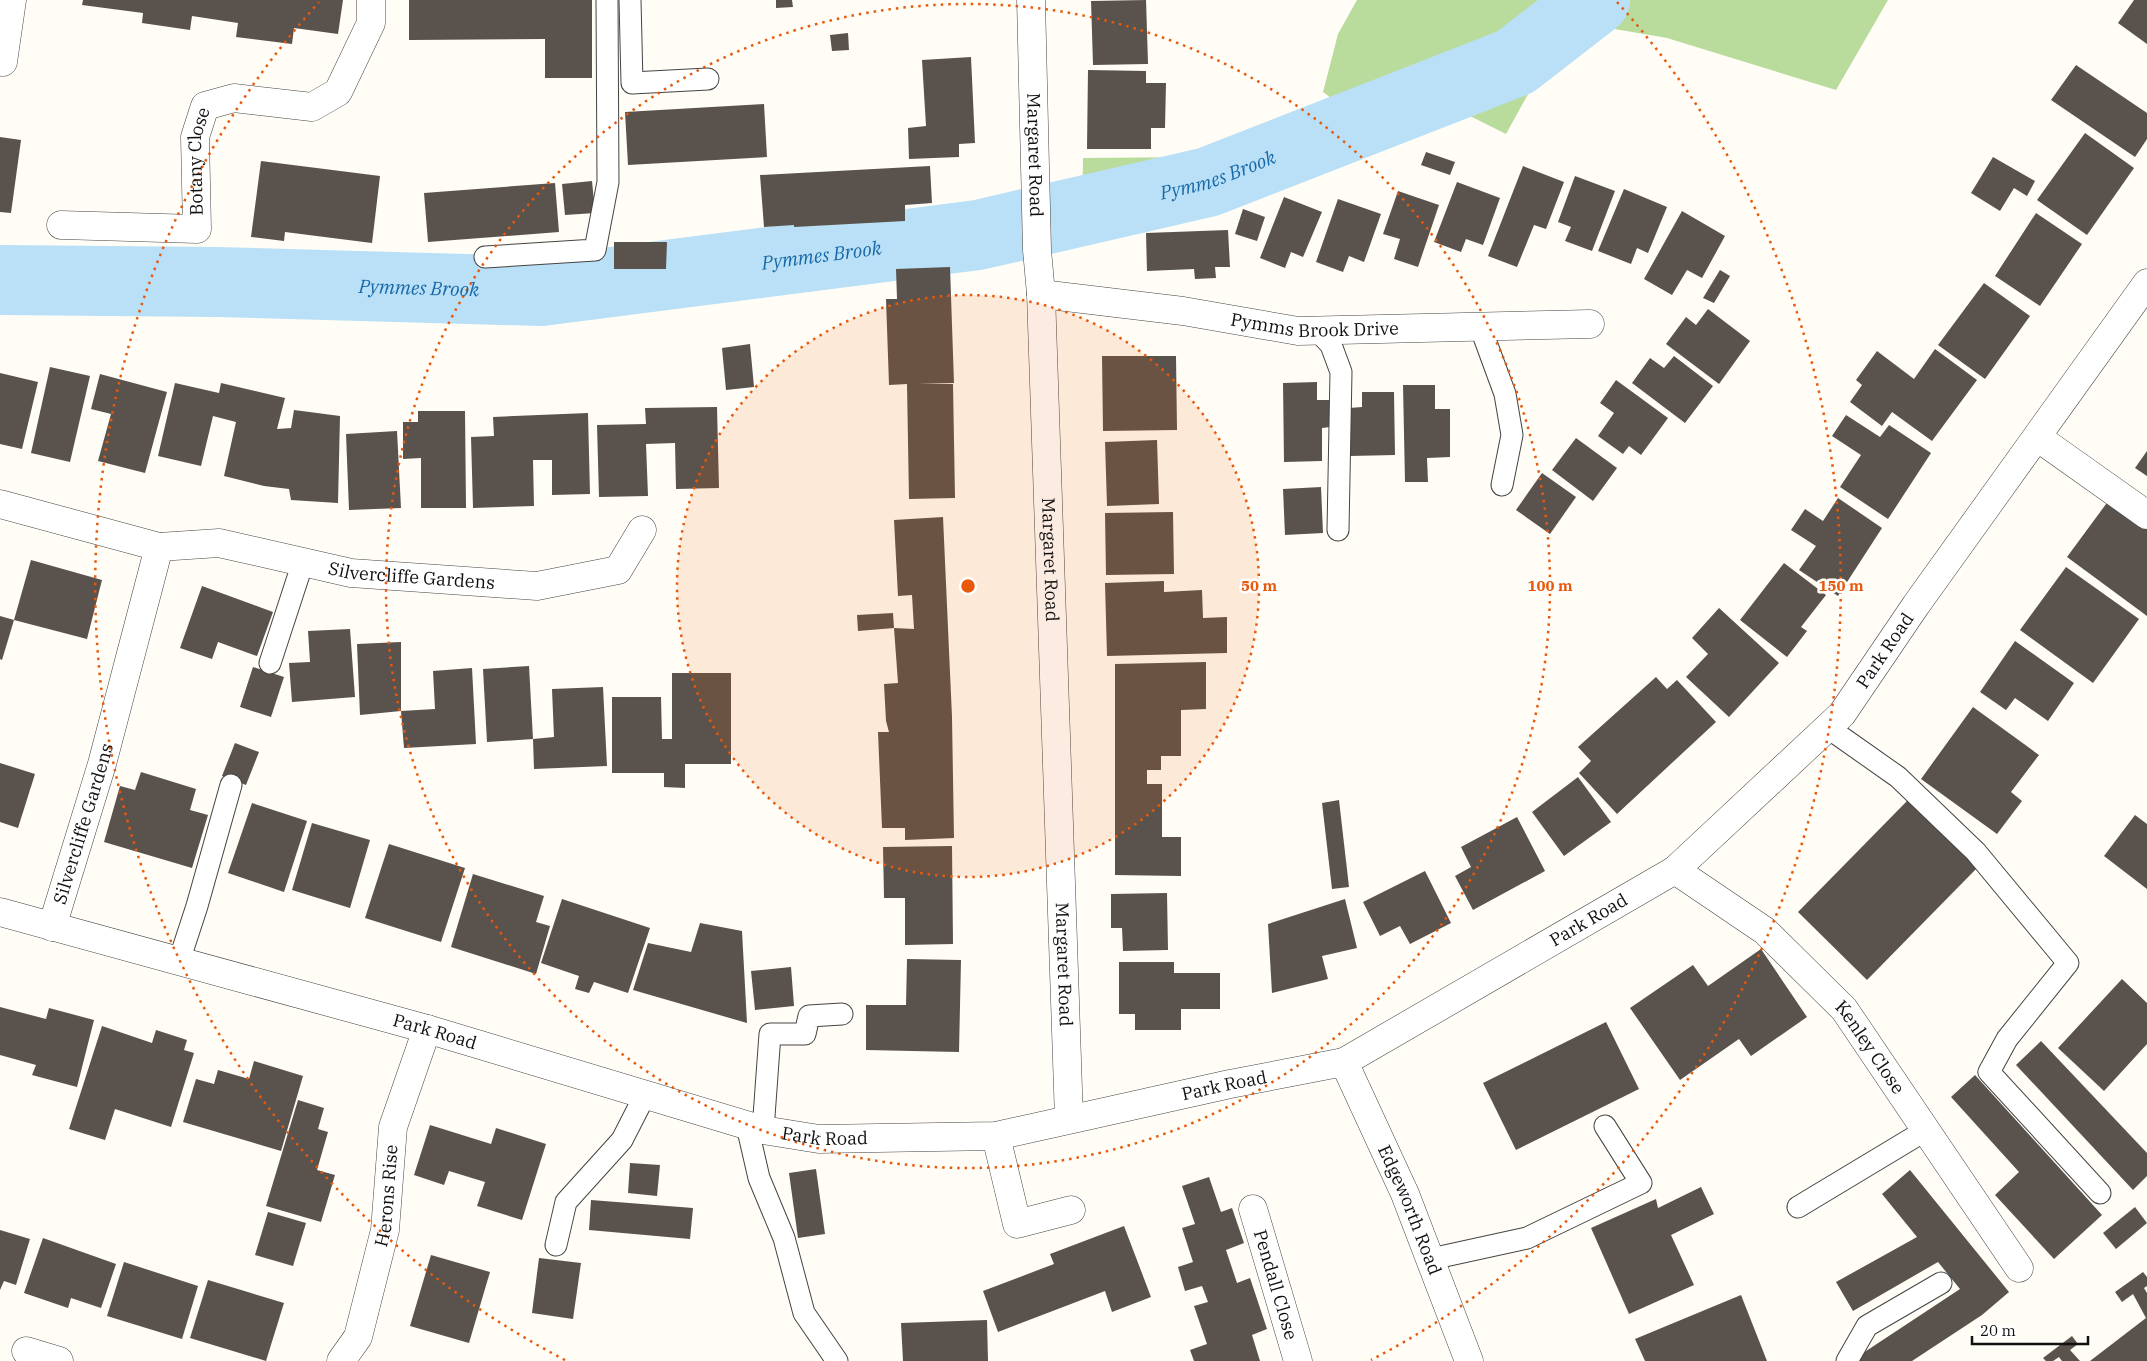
<svg xmlns="http://www.w3.org/2000/svg" width="2147" height="1361" font-family="'IBM Plex Serif',serif">
<rect width="100%" height="100%" fill="#fffdf5"/>
<g fill="#b9dc9c">
<polygon points="1357,0 1888,0 1836,90 1667,38 1603,27 1563,31 1506,134 1416,89 1358,118 1323,92 1338,34"/>
<polygon points="1198,157 1246,167 1240,199 1176,216 1082,222 1083,158"/>
</g>
<g fill="none" stroke-linecap="round" stroke-linejoin="round">
<path stroke="#b9e0f7" stroke-width="70" id="s1" d="M0,280l216,2 325,9 437,-56 230,-53 307,-120 80,-62"/>
</g>
<g fill="#5a524d">
<polygon points="83,0 343,0 338,34 294,28 292,44 236,37 238,23 192,16 190,30 142,23 143,13 82,5"/>
<polygon points="409,0 592,0 592,78 545,78 545,39 409,40"/>
<polygon points="776,0 792,0 793,7 776,8"/>
<polygon points="1146,0 1148,64 1093,65 1091,1"/>
<polygon points="2134,0 2147,0 2147,44 2118,23"/>
<polygon points="848,33 849,50 832,51 830,35"/>
<polygon points="971,57 975,143 959,144 959,157 909,159 908,128 926,126 922,60"/>
<polygon points="2076,65 2147,113 2147,139 2135,157 2051,100"/>
<polygon points="1088,70 1146,71 1146,83 1166,83 1165,128 1151,128 1151,149 1087,149"/>
<polygon points="764,104 767,157 628,165 625,112"/>
<polygon points="2085,133 2134,168 2087,235 2037,200"/>
<polygon points="0,137 21,140 11,213 0,212"/>
<polygon points="1426,152 1455,162 1450,175 1421,165"/>
<polygon points="1993,157 2035,181 2027,196 2014,188 2000,211 1971,193"/>
<polygon points="261,161 380,176 372,243 285,232 284,241 251,237"/>
<polygon points="930,166 932,203 905,205 905,221 794,227 794,225 764,227 760,175"/>
<polygon points="1523,166 1564,182 1546,229 1534,225 1517,267 1488,256"/>
<polygon points="1575,176 1615,191 1592,251 1565,241 1571,227 1558,222"/>
<polygon points="592,181 595,213 565,215 562,184"/>
<polygon points="1457,182 1500,198 1483,245 1466,239 1461,252 1434,242"/>
<polygon points="555,183 559,232 428,242 424,193"/>
<polygon points="1624,189 1667,207 1648,253 1637,248 1631,264 1598,251"/>
<polygon points="1398,191 1439,205 1418,267 1394,259 1400,239 1383,234"/>
<polygon points="1284,197 1322,212 1303,257 1291,252 1285,268 1260,258"/>
<polygon points="1338,199 1381,214 1364,262 1349,256 1343,272 1316,262"/>
<polygon points="1243,209 1265,217 1257,241 1235,234"/>
<polygon points="1682,211 1725,236 1702,278 1687,270 1672,295 1644,279"/>
<polygon points="2036,213 2082,244 2040,306 1995,276"/>
<polygon points="1228,230 1230,267 1215,267 1216,278 1195,279 1194,269 1147,271 1146,233"/>
<polygon points="614,242 667,242 666,269 614,269"/>
<polygon points="950,267 954,383 918,384 953,384 955,498 909,499 907,384 889,385 886,299 897,299 896,269"/>
<polygon points="1720,270 1730,276 1714,303 1703,298"/>
<polygon points="1984,283 2030,316 1985,379 1938,345"/>
<polygon points="1708,309 1750,341 1719,384 1666,344 1686,317 1696,325"/>
<polygon points="750,344 754,387 726,390 722,348"/>
<polygon points="1935,349 1977,380 1932,441 1892,412 1882,426 1850,402 1862,385 1856,380 1877,351 1914,379"/>
<polygon points="1102,356 1176,356 1177,430 1103,431"/>
<polygon points="1674,356 1713,386 1685,423 1632,383 1650,358 1664,368"/>
<polygon points="50,367 90,376 70,462 31,453"/>
<polygon points="0,373 38,382 22,449 0,444"/>
<polygon points="100,374 167,392 145,473 98,461 111,414 91,409"/>
<polygon points="1616,380 1668,418 1641,455 1629,446 1623,454 1598,436 1614,413 1600,403"/>
<polygon points="1317,382 1317,400 1329,400 1330,427 1322,428 1322,461 1284,462 1283,383"/>
<polygon points="175,383 219,393 221,383 285,398 277,429 291,428 294,410 340,416 338,503 291,500 289,489 264,486 224,476 236,422 213,416 201,466 158,456"/>
<polygon points="1403,385 1435,385 1435,409 1450,409 1450,457 1427,458 1428,482 1405,482"/>
<polygon points="1362,392 1394,392 1395,455 1350,456 1349,408 1362,407"/>
<polygon points="717,407 719,488 676,489 675,443 646,444 648,496 599,497 597,425 646,424 645,408"/>
<polygon points="418,411 465,411 466,508 421,508 421,458 403,459 403,422 418,422"/>
<polygon points="588,413 590,494 552,495 552,460 533,460 534,506 473,508 471,437 494,436 493,417"/>
<polygon points="1846,415 1880,437 1889,425 1931,453 1888,519 1840,487 1861,455 1832,436"/>
<polygon points="397,431 401,508 349,510 346,434"/>
<polygon points="1576,438 1617,468 1593,501 1552,470"/>
<polygon points="1157,440 1159,504 1107,506 1105,442"/>
<polygon points="2147,451 2147,476 2135,468"/>
<polygon points="1542,473 1576,497 1550,534 1516,510"/>
<polygon points="1321,487 1323,533 1285,535 1283,489"/>
<polygon points="1838,498 1882,528 1838,596 1799,570 1816,546 1791,530 1805,509 1823,521"/>
<polygon points="2109,500 2147,528 2147,616 2067,557"/>
<polygon points="1173,512 1174,574 1106,575 1105,513"/>
<polygon points="943,517 952,717 954,838 905,840 905,828 882,828 878,732 889,732 886,721 884,684 898,683 894,628 858,631 857,615 893,613 894,628 914,629 912,595 898,596 894,520"/>
<polygon points="31,560 102,580 87,639 14,620"/>
<polygon points="1784,563 1826,595 1801,627 1807,631 1787,657 1740,620"/>
<polygon points="2066,567 2139,619 2093,683 2020,630"/>
<polygon points="1164,581 1164,592 1202,590 1203,618 1227,617 1227,653 1107,656 1105,583"/>
<polygon points="202,586 273,612 257,656 218,642 212,659 180,648"/>
<polygon points="1719,608 1779,663 1729,717 1686,677 1708,654 1692,638"/>
<polygon points="0,616 14,620 2,660 0,659"/>
<polygon points="350,629 355,697 292,702 289,663 310,662 308,631"/>
<polygon points="2015,641 2074,683 2048,721 2015,698 2006,710 1980,692"/>
<polygon points="401,642 401,711 360,715 357,644"/>
<polygon points="1206,662 1206,709 1181,710 1181,756 1161,756 1161,770 1147,770 1147,784 1162,784 1162,837 1181,837 1181,876 1115,875 1115,664"/>
<polygon points="529,666 533,739 487,742 483,669"/>
<polygon points="253,667 284,677 271,717 240,707"/>
<polygon points="472,668 476,744 404,748 401,711 435,709 433,671"/>
<polygon points="672,673 731,673 731,764 685,764 685,788 664,787 664,773 612,773 612,697 661,697 662,739 672,739"/>
<polygon points="1656,677 1667,689 1677,680 1716,722 1617,814 1579,773 1591,761 1578,747"/>
<polygon points="603,687 607,766 534,769 533,739 554,737 552,689"/>
<polygon points="1973,707 2039,755 2011,792 2022,801 1997,834 1921,779"/>
<polygon points="235,743 259,752 246,785 222,776"/>
<polygon points="0,763 35,774 18,828 0,822"/>
<polygon points="141,772 196,789 190,810 208,815 192,868 104,842 120,786 135,790"/>
<polygon points="1578,777 1611,822 1564,856 1532,812"/>
<polygon points="1339,800 1349,887 1332,889 1322,803"/>
<polygon points="1908,800 1977,868 1867,980 1798,912"/>
<polygon points="252,803 307,821 284,892 228,873"/>
<polygon points="2135,815 2147,824 2147,889 2104,856"/>
<polygon points="1517,817 1545,871 1473,910 1455,876 1471,867 1461,847"/>
<polygon points="312,823 370,840 350,908 292,890"/>
<polygon points="389,844 465,868 441,942 365,918"/>
<polygon points="952,846 953,944 905,945 905,898 884,898 883,847"/>
<polygon points="1425,871 1451,923 1410,944 1400,926 1380,936 1363,902"/>
<polygon points="473,874 544,896 536,922 550,926 536,974 451,947"/>
<polygon points="1167,893 1168,950 1123,951 1122,928 1111,928 1111,894"/>
<polygon points="562,899 650,928 628,993 594,982 589,993 575,989 579,976 541,963"/>
<polygon points="1345,899 1357,948 1322,956 1328,979 1272,993 1268,924"/>
<polygon points="700,923 742,931 747,1023 633,990 648,943 691,952"/>
<polygon points="1761,949 1807,1017 1751,1056 1739,1039 1680,1080 1630,1008 1693,965 1708,986"/>
<polygon points="907,959 961,960 959,1052 866,1050 866,1005 906,1005"/>
<polygon points="1119,962 1174,962 1174,973 1220,973 1220,1009 1181,1009 1181,1030 1135,1030 1135,1014 1119,1014"/>
<polygon points="791,967 794,1006 755,1010 751,971"/>
<polygon points="2122,979 2147,1003 2147,1044 2104,1091 2058,1048"/>
<polygon points="0,1007 46,1019 49,1008 94,1020 77,1087 32,1075 36,1065 0,1055"/>
<polygon points="1606,1022 1639,1089 1516,1150 1483,1083"/>
<polygon points="102,1026 152,1043 156,1030 187,1040 184,1050 194,1053 171,1127 115,1109 105,1140 69,1129"/>
<polygon points="2041,1041 2147,1153 2147,1176 2133,1190 2016,1065"/>
<polygon points="254,1061 303,1076 281,1151 183,1122 196,1079 214,1084 218,1070 249,1079"/>
<polygon points="1975,1075 2102,1215 2054,1259 1995,1195 2019,1172 1951,1097"/>
<polygon points="298,1100 324,1108 318,1129 328,1132 317,1170 335,1175 321,1222 266,1206"/>
<polygon points="430,1125 491,1144 496,1128 546,1144 522,1220 477,1206 485,1182 449,1171 444,1185 414,1175"/>
<polygon points="630,1163 660,1165 657,1196 628,1193"/>
<polygon points="816,1169 825,1234 798,1238 789,1173"/>
<polygon points="1910,1170 2009,1292 1982,1315 1912,1361 1859,1361 1857,1357 1960,1289 1938,1262 1853,1311 1836,1282 1917,1237 1882,1194"/>
<polygon points="1209,1177 1221,1212 1232,1208 1244,1243 1226,1250 1237,1283 1250,1278 1267,1329 1252,1335 1260,1361 1194,1361 1190,1350 1207,1344 1194,1306 1208,1302 1202,1286 1185,1291 1178,1267 1193,1262 1182,1228 1195,1224 1182,1186"/>
<polygon points="1701,1187 1714,1214 1671,1235 1694,1285 1629,1314 1591,1228 1656,1199 1658,1208"/>
<polygon points="591,1200 693,1208 690,1239 589,1230"/>
<polygon points="2135,1207 2147,1223 2116,1249 2103,1233"/>
<polygon points="268,1212 306,1223 293,1266 255,1255"/>
<polygon points="1124,1226 1151,1297 1112,1312 1105,1291 998,1332 983,1291 1054,1264 1050,1254"/>
<polygon points="0,1230 30,1239 16,1285 4,1281 0,1290"/>
<polygon points="43,1238 116,1264 101,1308 71,1298 68,1308 24,1293"/>
<polygon points="431,1255 490,1272 469,1343 410,1326"/>
<polygon points="539,1258 581,1263 573,1319 532,1313"/>
<polygon points="124,1262 198,1286 182,1339 107,1316"/>
<polygon points="2143,1272 2147,1277 2147,1286 2144,1288 2147,1293 2147,1361 2090,1361 2146,1318 2133,1294 2122,1302 2115,1292"/>
<polygon points="208,1280 284,1303 266,1361 190,1338"/>
<polygon points="1741,1295 1767,1361 1645,1361 1635,1339"/>
<polygon points="987,1320 988,1361 903,1361 901,1323"/>
<polygon points="2072,1336 2078,1344 2070,1350 2080,1361 2062,1361 2059,1357 2053,1361 2046,1361 2043,1358"/>
</g>
<g fill="none" stroke-linecap="round" stroke-linejoin="round">
<g stroke="#444" stroke-width="23">
<g id="service">
<polyline points="630,0 632,83 708,79"/>
<polyline points="485,257 595,250 608,182 607,0"/>
<polyline points="1480,326 1505,394 1512,435 1502,485"/>
<polyline points="1317,330 1331,345 1341,372 1338,530"/>
<polyline points="270,663 303,562"/>
<polyline points="1827,727 1898,777 1976,852 2068,963 2007,1039 1989,1072 2100,1193"/>
<polyline points="179,961 197,906 231,785"/>
<polyline points="747,1126 759,1178 784,1238 804,1313 837,1361"/>
<polyline points="763,1130 770,1034 805,1034 809,1016 842,1014"/>
<polyline points="1798,1207 1926,1130"/>
<polyline points="556,1245 566,1202 622,1140 645,1095"/>
<polyline points="1431,1259 1527,1238 1641,1183 1605,1126"/>
<polyline points="1847,1361 1867,1326 1941,1283"/>
</g>
</g>
<g stroke="#444" stroke-width="29">
<g id="minor">
<path id="s2" d="M1031,0l6,250 4,44 28,825"/>
<polyline points="0,61 3,62 12,0"/>
<path id="s3" d="M61,225l136,4 -2,-92 10,-31 29,-8 78,9 26,-15 33,-69v-23"/>
<path id="s4" d="M1041,294l142,17 115,20 292,-7"/>
<polyline points="2037,437 2147,515"/>
<polyline points="0,504 159,547"/>
<path id="s5" d="M1675,870l90,61 79,78 175,259"/>
<path id="s6" d="M0,912l427,117 336,101 56,9 177,-3 234,-52 114,-22 331,-192 167,-156 74,-109 231,-322"/>
<path id="s7" d="M52,927l50,-163 57,-217 60,-4 132,30 186,13 81,-16 24,-40"/>
<path id="s8" d="M1344,1062l61,132 64,167"/>
<polyline points="996,1136 1017,1224 1071,1210"/>
<path id="s9" d="M1253,1209l45,152"/>
<polyline points="26,1351 59,1361"/>
<path id="s10" d="M341,1361l17,-24 27,-107 8,-103 34,-98"/>
</g>
</g>
<use href="#service" stroke="#fff" stroke-width="21"/>
<use href="#minor" stroke="#fff" stroke-width="28"/>
</g>
<circle cx="968" cy="586" r="291" fill="#e8590c" fill-opacity=".12"/>
<g fill="none" stroke="#e8590c" stroke-width="2.5" stroke-dasharray="2.5 5">
<circle cx="968" cy="586" r="291"/>
<circle cx="968" cy="586" r="582"/>
<path d="M565 1360A873 873 0 0 1 319 2M1617 2A873 873 0 0 1 1371 1360"/>
</g>
<g text-anchor="middle" stroke-width="5" stroke-linejoin="round" paint-order="stroke">
<g font-size="18" fill="#111" stroke="#fff">
<text dy="6" stroke="none"><textPath href="#s2" startOffset="155">Margaret Road</textPath></text>
<text dy="6" stroke="none"><textPath href="#s3" startOffset="204">Botany Close</textPath></text>
<text dy="6" stroke="none"><textPath href="#s4" startOffset="276">Pymms Brook Drive</textPath></text>
<text dy="6" stroke="none"><textPath href="#s2" startOffset="560">Margaret Road</textPath></text>
<text dy="6" stroke="none"><textPath href="#s7" startOffset="651">Silvercliffe Gardens</textPath></text>
<text dy="6" stroke="none"><textPath href="#s6" startOffset="2071">Park Road</textPath></text>
<text dy="6" stroke="none"><textPath href="#s7" startOffset="108">Silvercliffe Gardens</textPath></text>
<text dy="6" stroke="none"><textPath href="#s6" startOffset="1666">Park Road</textPath></text>
<text dy="6" stroke="none"><textPath href="#s2" startOffset="965">Margaret Road</textPath></text>
<text dy="6" stroke="none"><textPath href="#s6" startOffset="451">Park Road</textPath></text>
<text dy="6" stroke="none"><textPath href="#s5" startOffset="266">Kenley Close</textPath></text>
<text dy="6" stroke="none"><textPath href="#s6" startOffset="1261">Park Road</textPath></text>
<text dy="6" stroke="none"><textPath href="#s6" startOffset="856">Park Road</textPath></text>
<text dy="6" stroke="none"><textPath href="#s10" startOffset="174">Herons Rise</textPath></text>
<text dy="6" stroke="none"><textPath href="#s8" startOffset="162">Edgeworth Road</textPath></text>
<text dy="6" stroke="none"><textPath href="#s9" startOffset="79">Pendall Close</textPath></text>
</g>
<g font-size="19" font-style="italic" fill="#1768a6" stroke="#fff">
<text dy="7" stroke="none"><textPath href="#s1" startOffset="1229">Pymmes Brook</textPath></text>
<text dy="7" stroke="none"><textPath href="#s1" startOffset="824">Pymmes Brook</textPath></text>
<text dy="7" stroke="none"><textPath href="#s1" startOffset="419">Pymmes Brook</textPath></text>
</g>
</g>
<circle cx="968" cy="586" r="8" fill="#e8590c" stroke="#fff" stroke-width="2.5"/>
<g font-size="15" text-anchor="middle" font-weight="bold" fill="#e8590c" stroke="#fff" stroke-width="5" stroke-linejoin="round" paint-order="stroke">
<text x="1259" y="591">50 m</text>
<text x="1550" y="591">100 m</text>
<text x="1841" y="591">150 m</text>
</g>
<path d="M1972 1336v8h116v-8" fill="none" stroke="#111111" stroke-width="2.5"/>
<text x="1980" y="1336" font-size="15" fill="#111111" stroke="#ffffff" stroke-width="4" paint-order="stroke">20 m</text>
</svg>
